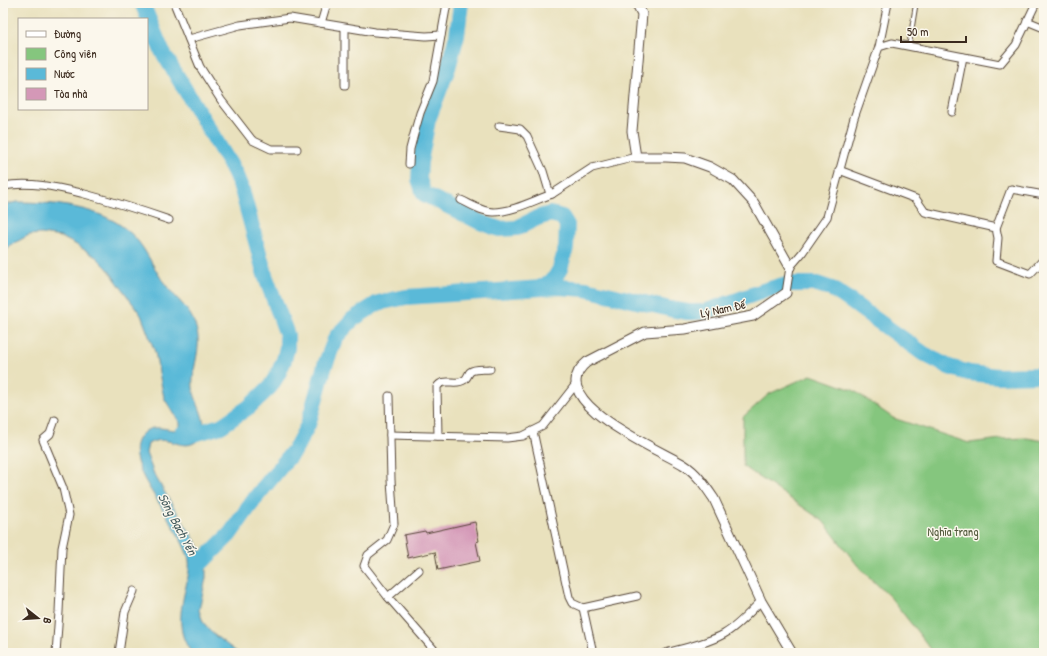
<svg xmlns="http://www.w3.org/2000/svg" width="1047" height="656" font-family="'Patrick Hand',sans-serif">
<rect width="100%" height="100%" fill="#fbf7ec"/>
<filter id="ink" filterUnits="userSpaceOnUse"><feTurbulence type="fractalNoise" baseFrequency=".025" numOctaves="2"/><feDisplacementMap in="SourceGraphic" scale="8" xChannelSelector="R" yChannelSelector="G"/><feConvolveMatrix kernelMatrix="1 2 1 2 8 2 1 2 1" color-interpolation-filters="sRGB"/></filter>
<filter id="wash" filterUnits="userSpaceOnUse"><feTurbulence type="fractalNoise" baseFrequency=".012" numOctaves="4" result="noise"/><feDisplacementMap in="SourceGraphic" scale="16" xChannelSelector="R" yChannelSelector="G"/><feGaussianBlur stdDeviation="0.9" result="paint"/><feColorMatrix in="noise" values="0 0 0 0 0 0 0 0 0 0 0 0 0 0 0 0 0 1.4 0 .05"/><feComposite in="paint" operator="in"/></filter>
<g filter="url(#wash)">
<rect width="100%" height="100%" fill="#e9e1bd"/>
<polygon fill="#85c67e" stroke="#60784e" points="811,375 853,390 893,418 969,443 1001,439 1027,438 1044,441 1044,653 934,653 891,598 858,566 823,521 743,466 743,417 769,394"/>
<path fill="#5ab9d8" stroke="#4a727b" d="M17,202c35,0 83,5 110,28 18,14 25,37 38,54 15,20 29,26 33,53 2,15 -7,36 -5,51 2,16 19,37 6,51 -15,16 -31,-7 -51,5l-2,9 8,21 14,24 30,47 8,19v14l-7,32 4,12 10,12 25,19h-46c-16,-20 -12,-43 -6,-67 2,-10 5,-20 2,-30 -6,-16 -17,-33 -26,-48 -11,-19 -44,-60 -15,-78 9,-5 20,0 30,0l3,-3v-4l-16,-25 -9,-46 -14,-37 -34,-47 -11,-11 -21,-13 -14,-7 -20,-3 -12,1 -18,10 -8,8v-48z"/>
<g fill="none" stroke-linecap="round" stroke-linejoin="round">
<g stroke="#5ab9d8" stroke-width="16">
<polyline points="142,3 162,51 234,171 242,190 265,275 287,335 287,348 284,360 278,374 270,387 249,407 221,426 194,434 182,434"/>
<polyline points="461,3 457,35 448,68 428,120 420,162 419,179 424,194 480,222 499,229 517,228 537,218 550,214 562,217 567,225 566,248 560,269 554,279 540,288"/>
<polyline points="199,565 230,534 256,497 295,449 308,425 325,365 336,337 353,319 378,303 406,297 558,287 586,289 670,309 688,312 704,312 763,291 787,284 817,284 832,289 843,296 924,354 949,367 969,373 998,376 1044,375"/>
</g>
</g>
<g id="blocks">
<polygon fill="#d498b7" points="475,522 479,541 476,542 480,561 438,570 435,552 408,558 404,535 425,531 426,533"/>
</g>
</g>
<g filter="url(#ink)">
<use href="#blocks" fill-opacity="0" stroke="#554536" stroke-width="1"/>
<g fill="none" stroke-linecap="round" stroke-linejoin="round">
<g stroke="#554536" stroke-width="5.5">
<polyline id="service" points="909,46 916,3"/>
</g>
<g stroke="#554536" stroke-width="9">
<g id="minor">
<polyline points="174,3 200,67 221,100 252,140 271,149 297,149"/>
<polyline points="1027,21 1044,28"/>
<polyline points="321,23 327,3"/>
<polyline points="189,39 240,25 290,18 375,32 426,36 441,35"/>
<polyline points="879,47 888,3"/>
<polyline points="345,85 345,28"/>
<polyline points="952,112 963,57"/>
<polyline points="499,126 520,129 527,136 543,171 549,191 552,194 592,168 636,157"/>
<polyline points="409,164 410,149 414,134 420,113 433,81 447,3"/>
<polyline points="839,170 916,199 925,212 996,228 998,238 996,261 1030,274 1044,259"/>
<path d="M3,186c26,-5 53,1 78,7 30,8 59,17 88,27"/>
<path d="M461,200c11,5 21,12 33,12 18,0 41,-12 58,-18"/>
<polyline points="996,228 1011,189 1044,195"/>
<polyline points="786,293 790,267 802,253 827,217 854,118 879,47 892,43 1000,64 1016,45 1036,3"/>
<polyline points="389,396 391,480 394,524 387,540 368,555 364,566 388,597 437,653"/>
<polyline points="55,420 50,434 43,440 63,488 69,515 62,548 59,612 56,653"/>
<polyline points="533,431 569,597 572,603 583,608"/>
<polyline points="390,435 507,438 523,436 543,426 576,384"/>
<path d="M438,436l-1,-49c6,-10 19,-1 27,-7 3,-1 4,-6 6,-8 5,-4 14,-2 20,-3"/>
<polyline points="388,597 419,570"/>
<polyline points="119,653 125,612 134,591"/>
<polyline points="593,653 583,608 637,596"/>
<path d="M665,653c19,-5 41,-9 59,-19 14,-8 25,-21 37,-33"/>
</g>
</g>
<g stroke="#554536" stroke-width="11">
<g id="tertiary">
<polyline points="635,3 638,6 642,14 632,131 636,157 666,157 685,158 710,167 733,180 754,203 790,267"/>
<path d="M786,293l-33,23 -68,13 -40,3 -58,30c-48,38 75,89 97,103 13,8 22,22 30,34l47,102 31,52"/>
</g>
</g>
<use href="#service" stroke="#fff" stroke-width="3.5"/>
<use href="#minor" stroke="#fff" stroke-width="7"/>
<use href="#tertiary" stroke="#fff" stroke-width="9"/>
</g>
</g>
<g text-anchor="middle" stroke-width="3" stroke-linejoin="round" paint-order="stroke">
<g font-size="12" fill="#3b2a1e" stroke="#fbf7ec">
<text transform="translate(723 309) rotate(-12)" y="4">Lý Nam Đế</text>
</g>
<g font-size="12" fill="#51593b" stroke="#fbf7ec">
<text x="953" y="536">Nghĩa trang</text>
</g>
<g font-size="13" font-style="italic" fill="#465c5f" stroke="#fbf7ec">
<text transform="translate(178 524) rotate(62)" y="5">Sông Bạch Yến</text>
</g>
</g>
<rect width="1047" height="656" fill="none" stroke="#fbf7ec" stroke-width="16"/>
<rect x="18" y="18" width="130" height="92" fill="#fbf7ec" stroke="#aea59a"/>
<rect x="26" y="31" width="20" height="6" fill="#ffffff" stroke="#aea59a"/>
<text x="54" y="38" font-size="12" fill="#3b2a1e">Đường</text>
<rect x="26" y="48" width="20" height="12" fill="#85c67e" stroke="#aea59a"/>
<text x="54" y="58" font-size="12" fill="#3b2a1e">Công viên</text>
<rect x="26" y="68" width="20" height="12" fill="#5ab9d8" stroke="#aea59a"/>
<text x="54" y="78" font-size="12" fill="#3b2a1e">Nước</text>
<rect x="26" y="88" width="20" height="12" fill="#d498b7" stroke="#aea59a"/>
<text x="54" y="98" font-size="12" fill="#3b2a1e">Tòa nhà</text>
<g transform="translate(38 618) rotate(107)" stroke="#fbf7ec" stroke-width="3" paint-order="stroke">
<path d="M0-3L7 15L0 10L-7 15Z" fill="#3b2a1e"/>
<text y="-6" font-size="11" font-weight="bold" text-anchor="middle" fill="#3b2a1e">B</text>
</g>
<path d="M901 36v6h65v-6" fill="none" stroke="#3b2a1e" stroke-width="2"/>
<text x="907" y="36" font-size="12" fill="#3b2a1e" stroke="#fbf7ec" stroke-width="3" paint-order="stroke">50 m</text>
</svg>
